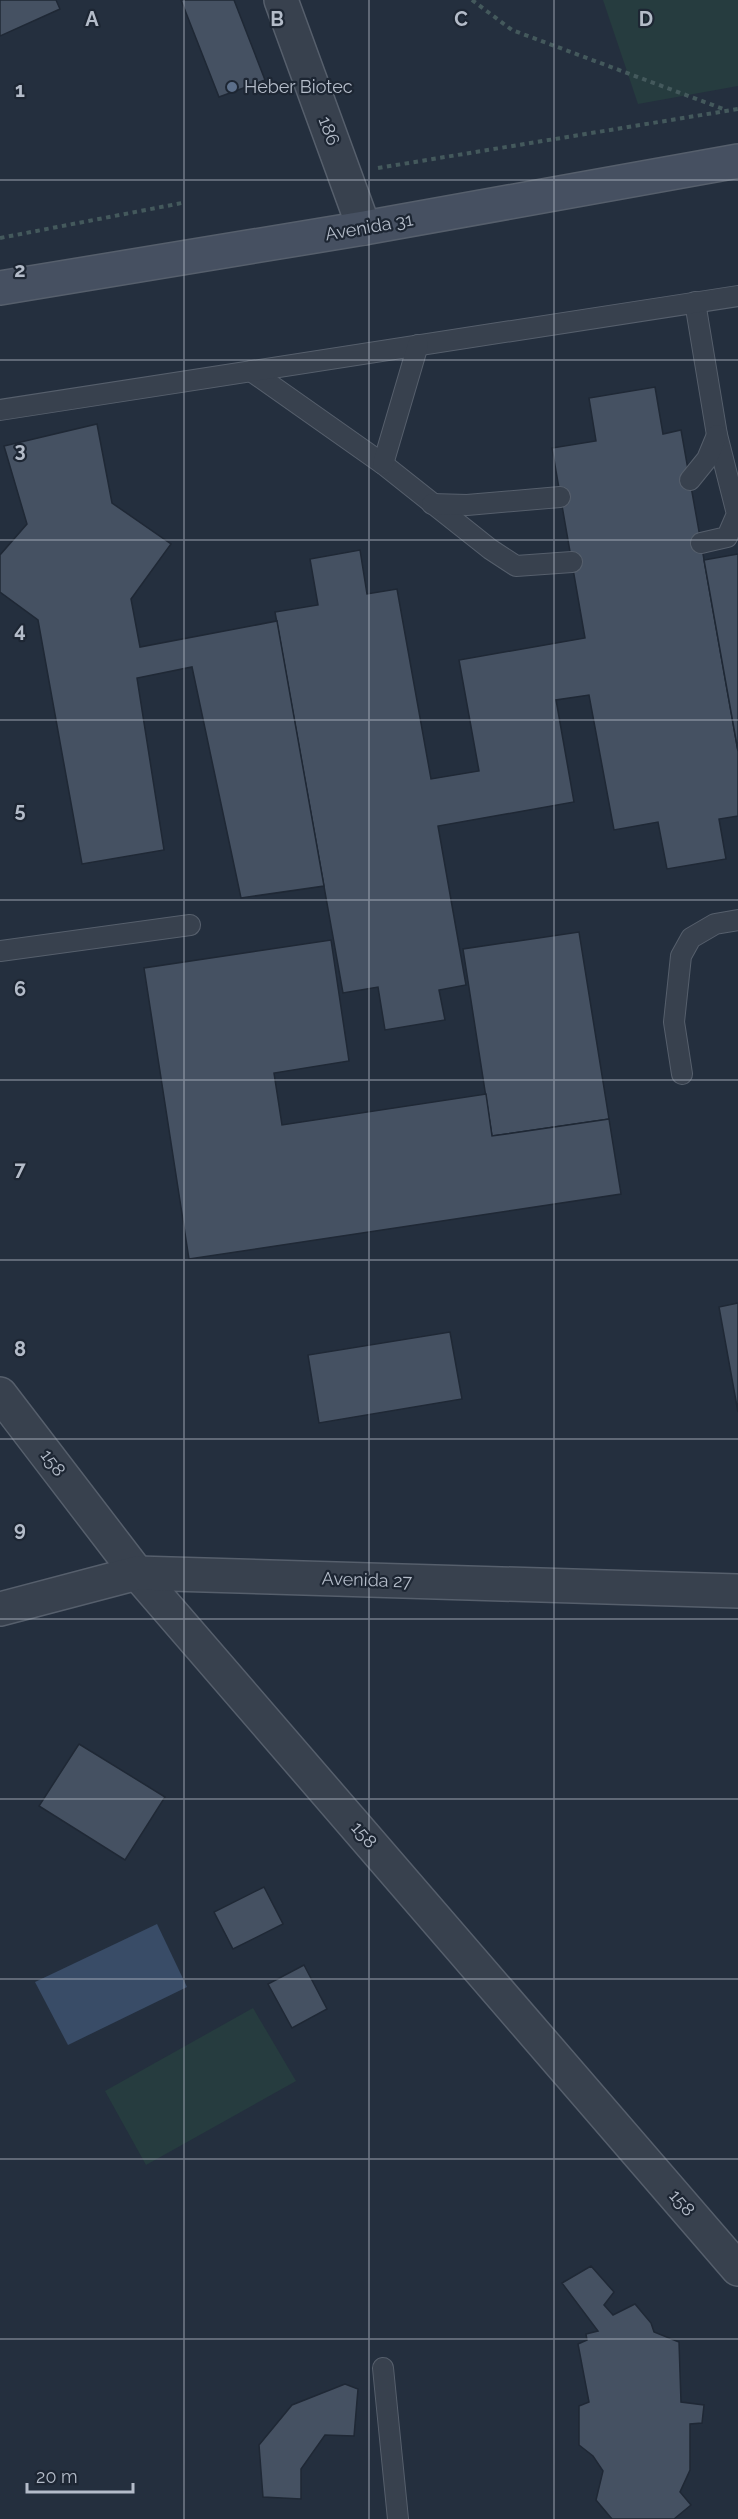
<svg xmlns="http://www.w3.org/2000/svg" width="738" height="2519" font-family="Raleway,sans-serif">
<rect width="100%" height="100%" fill="#242f3e"/>
<g fill="#263c3f">
<polygon points="603,0 738,0 738,86 638,104"/>
<polygon points="253,2008 296,2081 146,2165 105,2091"/>
</g>
<polygon fill="#394c67" points="157,1924 187,1987 68,2045 35,1982"/>
<g fill="#455162" stroke="#1f2835" stroke-width="1.5">
<polygon points="0,0 56,0 60,9 0,36"/>
<polygon points="181,0 234,0 265,80 219,97"/>
<polygon points="655,387 663,434 681,430 738,751 738,816 719,819 726,859 667,869 658,822 614,830 589,695 556,700 574,802 438,826 466,985 439,990 445,1020 385,1030 378,987 343,993 275,612 318,605 310,559 360,550 367,594 397,589 431,779 479,771 459,660 585,638 552,448 596,441 589,398"/>
<polygon points="97,424 112,503 171,544 131,599 140,647 277,621 324,886 241,898 192,667 137,678 164,850 82,864 38,620 0,592 0,555 27,524 4,446"/>
<polygon points="738,554 738,751 704,560"/>
<polygon points="579,932 609,1119 492,1136 463,949"/>
<polygon points="331,940 349,1061 274,1073 282,1125 486,1094 492,1136 609,1119 621,1194 189,1259 144,968"/>
<polygon points="738,1303 738,1412 719,1307"/>
<polygon points="450,1332 462,1399 319,1423 308,1355"/>
<polygon points="79,1744 165,1797 125,1860 39,1806"/>
<polygon points="264,1887 283,1924 233,1949 214,1912"/>
<polygon points="304,1965 327,2009 292,2028 268,1984"/>
<polygon points="591,2266 614,2292 604,2305 613,2315 635,2304 651,2323 654,2332 679,2342 681,2402 704,2405 702,2423 690,2424 690,2470 680,2492 691,2505 674,2519 612,2519 596,2500 603,2471 593,2456 579,2445 579,2406 589,2402 578,2344 587,2340 586,2334 598,2331 562,2283"/>
<polygon points="345,2384 358,2389 354,2436 325,2435 301,2469 301,2499 263,2497 259,2445 292,2405"/>
</g>
<g fill="none" stroke-linecap="round" stroke-linejoin="round">
<g stroke="#565f6c" stroke-width="22">
<g id="lane">
<polyline points="695,302 717,435 737,514 727,537 701,543"/>
<polyline points="251,371 383,464 490,549 516,566 572,562"/>
<polyline points="0,410 738,296"/>
<polyline points="383,464 418,345"/>
<polyline points="690,480 707,459 717,435"/>
<polyline points="432,504 467,505 560,497"/>
<polyline points="0,951 190,925"/>
<polyline points="682,1074 674,1022 681,956 691,938 715,924 738,920"/>
<polyline points="383,2368 398,2519"/>
</g>
</g>
<g stroke="#565f6c" stroke-width="36">
<g id="street">
<polyline points="281,0 364,228"/>
<polyline points="0,1394 137,1573 738,2269"/>
<polyline points="0,1609 137,1573 738,1591"/>
</g>
</g>
<g stroke="#565f6c" stroke-width="36">
<polyline id="secondary" points="0,288 364,228 738,161"/>
</g>
<g stroke="#44595c" stroke-width="4" stroke-dasharray="4.5 4.5" stroke-linecap="butt">
<polyline points="472,0 512,30 726,110"/>
<polyline points="378,168 738,109"/>
<polyline points="0,238 182,203"/>
</g>
<use href="#lane" stroke="#38414e" stroke-width="20"/>
<use href="#street" stroke="#38414e" stroke-width="33"/>
<use href="#secondary" stroke="#465061" stroke-width="33"/>
</g>
<path fill="none" stroke="#b4bcc9" stroke-width="1.5" stroke-opacity="0.55" d="M184,0v2519M369,0v2519M554,0v2519M0,180h738M0,360h738M0,540h738M0,720h738M0,900h738M0,1080h738M0,1260h738M0,1439h738M0,1619h738M0,1799h738M0,1979h738M0,2159h738M0,2339h738"/>
<circle fill="#5c6f8a" stroke="#1d2633" stroke-width="2" cx="232" cy="87" r="6"/>
<g text-anchor="middle" stroke-width="4.5" stroke-linejoin="round" paint-order="stroke">
<g font-size="18" fill="#b4bcc9" stroke="#1d2633" text-anchor="start">
<text x="244" y="93">Heber Biotec</text>
</g>
<g font-size="18" fill="#b4bcc9" stroke="#1d2633">
<text transform="translate(329 131) rotate(70)" y="6">186</text>
<text transform="translate(369 227) rotate(-10)" y="6">Avenida 31</text>
<text transform="translate(53 1463) rotate(53)" y="6">158</text>
<text transform="translate(367 1580) rotate(2)" y="6">Avenida 27</text>
<text transform="translate(364 1835) rotate(49)" y="6">158</text>
<text transform="translate(682 2203) rotate(49)" y="6">158</text>
</g>
</g>
<g font-size="20" text-anchor="middle" font-weight="bold" fill="#b4bcc9" stroke="#1d2633" stroke-width="4.5" stroke-linejoin="round" paint-order="stroke">
<text x="92" y="26">A</text>
<text x="277" y="26">B</text>
<text x="461" y="26">C</text>
<text x="646" y="26">D</text>
<text x="20" y="97">1</text>
<text x="20" y="277">2</text>
<text x="20" y="457">3</text>
<text x="20" y="637">4</text>
<text x="20" y="817">5</text>
<text x="20" y="996">6</text>
<text x="20" y="1176">7</text>
<text x="20" y="1356">8</text>
<text x="20" y="1536">9</text>
</g>
<path d="M27 2483v9h106v-9" fill="none" stroke="#b4bcc9" stroke-width="3"/>
<text x="36" y="2483" font-size="18" fill="#b4bcc9" stroke="#1d2633" stroke-width="4.5" paint-order="stroke">20 m</text>
</svg>
